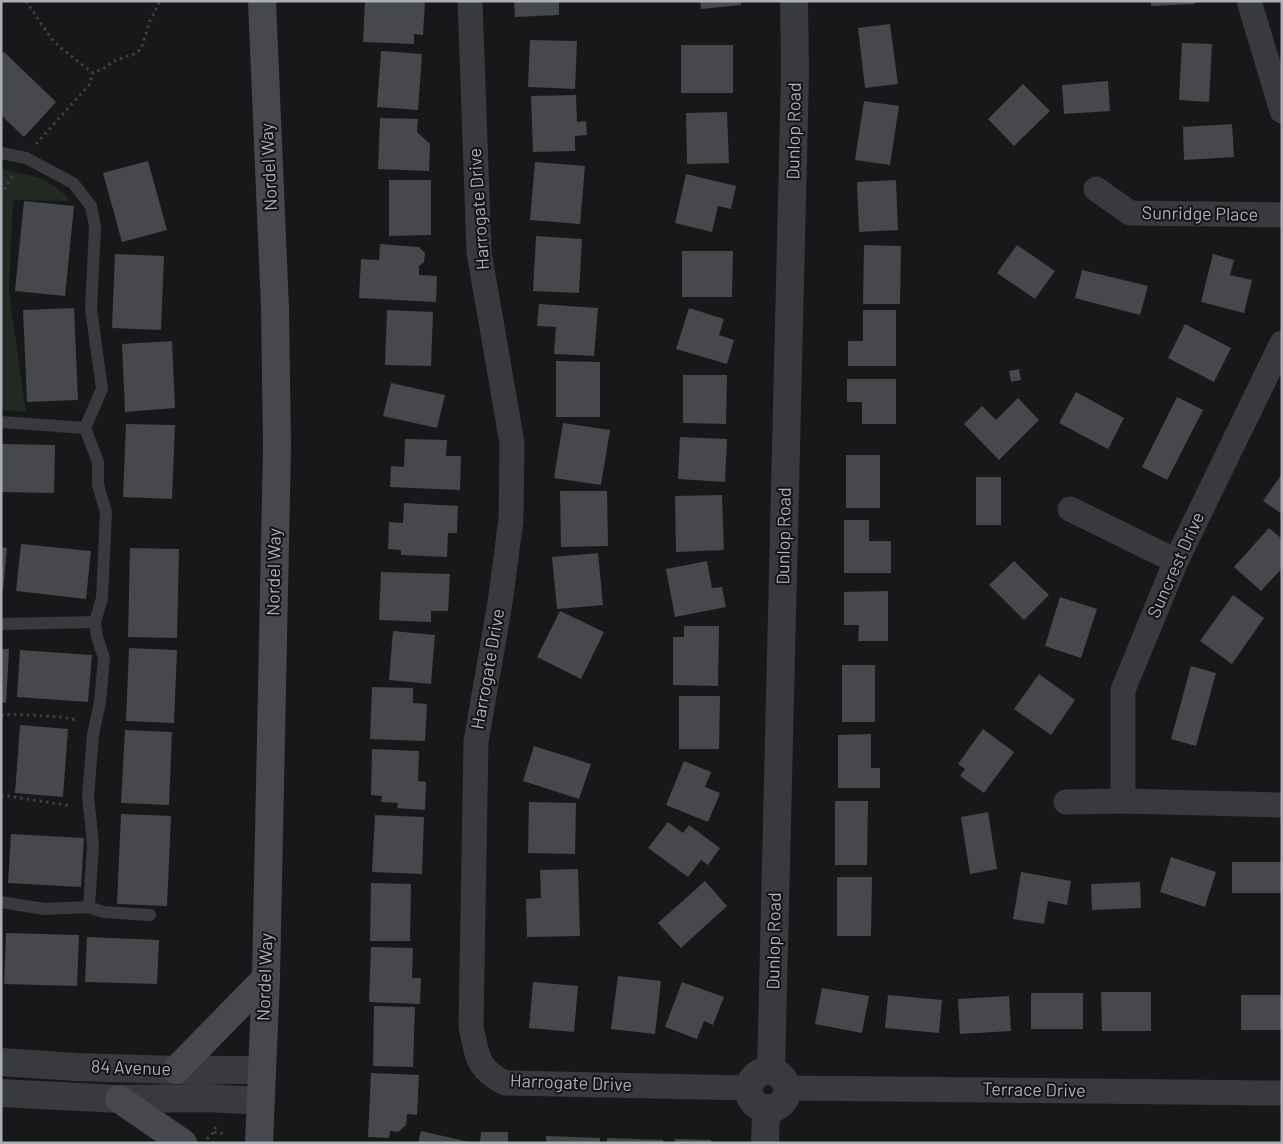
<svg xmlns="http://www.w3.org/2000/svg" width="1283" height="1144" font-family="Barlow,sans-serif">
<rect width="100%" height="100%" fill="#181719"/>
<polygon fill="#222923" points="2,169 41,178 59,189 70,201 13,200 9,292 26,412 1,410"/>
<g fill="#47484b">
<polygon points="365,1 425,1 423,35 414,34 414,44 363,42"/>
<polygon points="514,1 559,1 559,15 515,17"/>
<polygon points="700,1 741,1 741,5 701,9"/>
<polygon points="1151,1 1195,1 1195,4 1151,6"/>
<polygon points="890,24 898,84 865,88 858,28"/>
<polygon points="530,40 577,41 575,89 528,87"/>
<polygon points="1182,43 1212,44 1209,102 1179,100"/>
<rect x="681" y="45" width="52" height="48"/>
<polygon points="381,51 422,54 418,110 377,107"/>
<polygon points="4,52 56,102 24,137 1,115 1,55"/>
<polygon points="1108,81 1110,111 1064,114 1062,85"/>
<polygon points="1023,84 1050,111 1014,146 988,119"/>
<polygon points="576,95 577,122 586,121 587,135 575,136 575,151 533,152 531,96"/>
<polygon points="864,101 899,106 890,165 855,160"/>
<polygon points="727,112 729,163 687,164 686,113"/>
<polygon points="380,118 418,119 417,132 430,144 429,171 378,169"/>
<polygon points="1232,124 1234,157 1184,160 1183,127"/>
<polygon points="148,161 167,230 122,242 103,173"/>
<polygon points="535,162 585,166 580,224 530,220"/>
<polygon points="686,174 736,186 731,209 718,206 712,232 675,223"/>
<polygon points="389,180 431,180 431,235 389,236"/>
<polygon points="896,180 898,230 859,232 857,182"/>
<polygon points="24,201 74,206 65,296 15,291"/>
<polygon points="536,236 582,239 579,293 533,291"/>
<polygon points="380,244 419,247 425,253 424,262 419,266 419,275 437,276 436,302 359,298 361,259 379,260"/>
<polygon points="864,245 901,246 900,304 863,304"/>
<polygon points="1017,245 1055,271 1035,299 997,273"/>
<polygon points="682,251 733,251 732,297 682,297"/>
<polygon points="115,254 164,256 161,330 112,328"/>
<polygon points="1213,254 1234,260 1230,275 1252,280 1244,313 1201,302"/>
<polygon points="1082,270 1148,286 1140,315 1075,298"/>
<polygon points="539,304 598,308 594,356 554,354 556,327 537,326"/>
<polygon points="74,308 78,400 27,402 23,310"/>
<polygon points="689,308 724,319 719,335 734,340 727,364 676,349"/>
<polygon points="387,310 433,312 431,366 385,365"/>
<polygon points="863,310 896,310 896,366 848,366 848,341 863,341"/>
<polygon points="1185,324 1231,348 1214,382 1168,358"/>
<polygon points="172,341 175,408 125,412 122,344"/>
<polygon points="556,361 600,362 600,417 556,417"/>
<polygon points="1019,369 1021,380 1011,382 1009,371"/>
<polygon points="683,375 727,375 726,424 683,423"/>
<polygon points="847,379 896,379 896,424 862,424 862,402 847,402"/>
<polygon points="391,383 445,395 437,428 383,416"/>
<polygon points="1076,392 1124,418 1108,449 1059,423"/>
<polygon points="1177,397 1203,410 1167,480 1142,467"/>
<polygon points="1018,398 1039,420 999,460 964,424 982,406 996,420"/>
<polygon points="563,423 610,430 601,485 554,478"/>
<polygon points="126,424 175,425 172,499 123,497"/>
<polygon points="680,437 727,439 725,482 678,479"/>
<polygon points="405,439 447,440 446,456 461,456 460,490 390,487 391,466 404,467"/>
<polygon points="1,444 55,445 54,493 1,492"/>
<rect x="846" y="455" width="34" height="53"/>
<polygon points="1282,474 1282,514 1263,501"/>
<rect x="976" y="477" width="25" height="48"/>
<polygon points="560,491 607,491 608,546 561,547"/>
<polygon points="722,495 724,550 676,552 675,496"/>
<polygon points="404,503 458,506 457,533 448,533 447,557 401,555 401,550 388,549 389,522 403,523"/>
<polygon points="844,520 869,520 869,541 891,541 891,573 844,573"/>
<polygon points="1269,528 1282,539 1282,568 1261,591 1234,567"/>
<polygon points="21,544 91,551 86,599 16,591"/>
<polygon points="1,547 7,548 3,591 1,591"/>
<polygon points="130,548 179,549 177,638 128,637"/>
<polygon points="598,553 603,605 557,609 552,557"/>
<polygon points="707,561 712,588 722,587 726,607 675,617 666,569"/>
<polygon points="1014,561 1049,595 1024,620 989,585"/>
<polygon points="381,572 450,574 448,611 431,611 431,622 379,620"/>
<polygon points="888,591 888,641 858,641 859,625 844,625 844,592"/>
<polygon points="1233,595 1264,618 1232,664 1200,641"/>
<polygon points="1060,597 1097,609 1081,658 1045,646"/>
<polygon points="560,611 604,632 581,679 537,657"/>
<polygon points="684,626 719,626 718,686 673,685 673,637 684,637"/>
<polygon points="393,631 435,635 431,684 389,680"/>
<polygon points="129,648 177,650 174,723 126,721"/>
<polygon points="1,649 9,649 6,703 1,702"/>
<polygon points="20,650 92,655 88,702 17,697"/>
<rect x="842" y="665" width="33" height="57"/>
<polygon points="1191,666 1216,673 1196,746 1171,739"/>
<polygon points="1039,674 1075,700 1051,735 1014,709"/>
<polygon points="372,687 413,688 413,703 427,704 425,741 370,739"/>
<polygon points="679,696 720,696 719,749 679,749"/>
<polygon points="20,725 68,729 63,797 15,793"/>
<polygon points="983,729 1014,752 984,793 960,776 965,769 958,764"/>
<polygon points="125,730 172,732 169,805 121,803"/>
<polygon points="871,734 871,768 880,768 880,788 838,788 838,735"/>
<polygon points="534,746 591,764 579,799 523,781"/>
<polygon points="372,749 419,751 418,781 426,782 425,810 397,808 398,803 381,802 382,796 371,795"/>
<polygon points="684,761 711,772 705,787 720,793 708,822 666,805"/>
<polygon points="835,801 868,801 867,865 835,865"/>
<polygon points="529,802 576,803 575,854 528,853"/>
<polygon points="988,812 997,869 970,874 961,817"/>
<polygon points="121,814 171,816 167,906 117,904"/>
<polygon points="375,815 424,817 422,874 372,872"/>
<polygon points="668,822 683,833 689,825 720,848 708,865 701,860 688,877 648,848"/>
<polygon points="11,834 84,838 81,887 8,883"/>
<polygon points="1171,857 1216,872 1205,907 1160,892"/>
<rect x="1232" y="862" width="50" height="31"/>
<polygon points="578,869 580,936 527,937 526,899 541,898 540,870"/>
<polygon points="1021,872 1071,881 1067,905 1048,901 1044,924 1013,919"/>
<polygon points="837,877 872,877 871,936 837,936"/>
<polygon points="705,881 727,906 681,948 658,923"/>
<polygon points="1140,882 1141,908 1092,910 1091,884"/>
<polygon points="371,883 411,884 410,941 370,941"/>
<polygon points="6,933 79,935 77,986 4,984"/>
<polygon points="87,937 159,940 157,984 85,982"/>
<polygon points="371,947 413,948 412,978 421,978 420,1004 369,1002"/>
<polygon points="618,976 661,981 655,1034 611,1029"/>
<polygon points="533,982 578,986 574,1032 529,1028"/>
<polygon points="682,982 724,997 713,1025 704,1021 697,1039 665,1027"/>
<polygon points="822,988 869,996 862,1033 815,1024"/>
<polygon points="1101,992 1151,992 1151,1031 1102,1031"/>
<rect x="1031" y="993" width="52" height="36"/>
<polygon points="888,995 942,1000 939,1033 885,1028"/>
<rect x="1241" y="995" width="41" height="35"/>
<polygon points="1009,996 1011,1031 960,1034 958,999"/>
<polygon points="374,1006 415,1007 413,1067 373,1066"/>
<polygon points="371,1073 419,1075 417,1115 407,1114 406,1125 398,1132 390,1131 389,1138 368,1137"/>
<polygon points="421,1131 469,1142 469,1143 418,1143"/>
<polygon points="481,1132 508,1132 508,1143 480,1143"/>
<polygon points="546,1136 600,1138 600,1143 546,1143"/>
<polygon points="607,1138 663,1140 663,1143 607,1143"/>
<polygon points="675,1139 711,1140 711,1143 675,1143"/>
</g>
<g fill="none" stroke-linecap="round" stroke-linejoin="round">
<g stroke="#3f4044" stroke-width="3" stroke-dasharray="2.5 4" stroke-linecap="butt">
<polyline points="26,1 51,38 61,48 93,73 104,68 116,60 134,54 141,49 150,21 160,1"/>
<polyline points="36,144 89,85 93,73"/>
<polyline points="1,195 14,173"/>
<polyline points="1,716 11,714 61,717 77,720"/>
<polyline points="1,795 72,806"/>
<polyline points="214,1132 226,1134"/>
<polyline points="207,1139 214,1132 216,1124"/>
</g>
<g stroke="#393a3e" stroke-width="12">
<polyline points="1,153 26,158 73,183 91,206 95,227 91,309 102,389 85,428 98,462 98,485 106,512 102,598 95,622 97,637 104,658 100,702 93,735 88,796 93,844 89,907"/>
<polyline points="1,422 85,428"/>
<polyline points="1,624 95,622"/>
<polyline points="1,902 44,909 89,907 103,912 150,915"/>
</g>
<g stroke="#393a3e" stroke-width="25">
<path d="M470,1l9,251 33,191 -1,76 -11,84 -24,139 -5,285c7,30 5,41 34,56l244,5"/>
<polyline points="1249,1 1282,111"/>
<polyline points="1096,189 1130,213 1282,215"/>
<polyline points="1282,343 1176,561 1123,690 1123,801 1282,805"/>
<polyline points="1070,509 1176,561"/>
<polyline points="1066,802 1123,801"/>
<polyline points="786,1088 1282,1093"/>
</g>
<g stroke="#393a3e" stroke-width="28">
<polyline points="1,1062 76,1067 176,1070 261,1070"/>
<polyline points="771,1071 795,74 794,1"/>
<circle cx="768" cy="1090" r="19"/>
<polyline points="1,1093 119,1099 207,1098 260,1101"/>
<polyline points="765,1143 766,1108"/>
</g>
<g stroke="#47484d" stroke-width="28">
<polyline points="176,1070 266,978"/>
<polyline points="119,1099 183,1143"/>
<polyline points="259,1143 266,978 277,447 275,308 262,1"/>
</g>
</g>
<g text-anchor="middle" stroke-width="4" stroke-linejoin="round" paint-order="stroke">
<g font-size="18" fill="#abafb7" stroke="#131214">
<text transform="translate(794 131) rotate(-89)" y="6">Dunlop Road</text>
<text transform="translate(269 167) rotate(-93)" y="6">Nordel Way</text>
<text transform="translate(479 209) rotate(-94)" y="6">Harrogate Drive</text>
<text transform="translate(1200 214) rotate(1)" y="6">Sunridge Place</text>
<text transform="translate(784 536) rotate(-89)" y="6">Dunlop Road</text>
<text transform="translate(1176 565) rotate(-66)" y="6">Suncrest Drive</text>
<text transform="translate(274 572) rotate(-89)" y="6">Nordel Way</text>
<text transform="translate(488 669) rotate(-80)" y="6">Harrogate Drive</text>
<text transform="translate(774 941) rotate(-89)" y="6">Dunlop Road</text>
<text transform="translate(265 977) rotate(-88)" y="6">Nordel Way</text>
<text transform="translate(131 1068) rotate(2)" y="6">84 Avenue</text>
<text transform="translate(571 1083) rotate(2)" y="6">Harrogate Drive</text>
<text transform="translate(1034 1090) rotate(1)" y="6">Terrace Drive</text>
</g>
</g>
<rect width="1283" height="1144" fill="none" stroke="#abafb7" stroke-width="5"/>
</svg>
